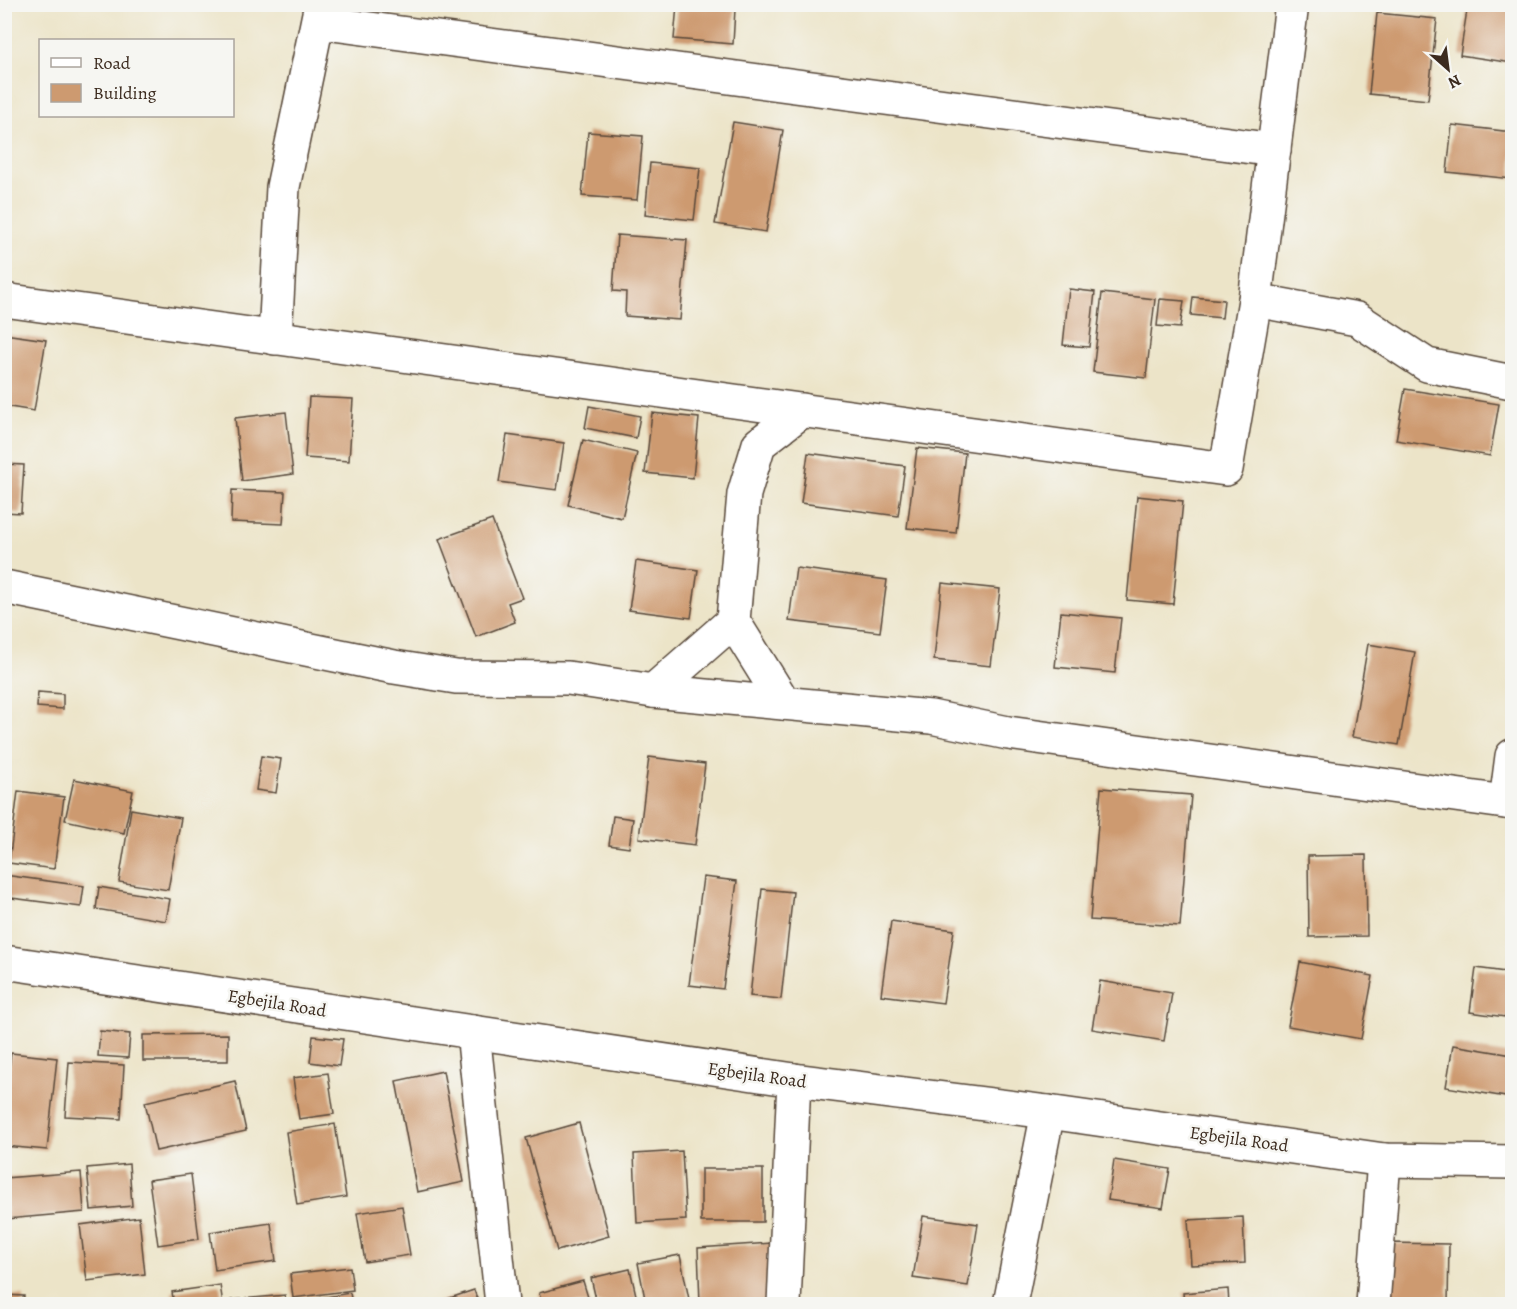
<svg xmlns="http://www.w3.org/2000/svg" width="1517" height="1309" font-family="Alegreya,serif">
<rect width="100%" height="100%" fill="#f6f6f2"/>
<filter id="ink" filterUnits="userSpaceOnUse"><feTurbulence type="fractalNoise" baseFrequency=".0167" numOctaves="2"/><feDisplacementMap in="SourceGraphic" scale="12" xChannelSelector="R" yChannelSelector="G"/><feConvolveMatrix kernelMatrix="1 2 1 2 8 2 1 2 1" color-interpolation-filters="sRGB"/></filter>
<filter id="wash" filterUnits="userSpaceOnUse"><feTurbulence type="fractalNoise" baseFrequency=".008" numOctaves="4" result="noise"/><feDisplacementMap in="SourceGraphic" scale="24" xChannelSelector="R" yChannelSelector="G"/><feGaussianBlur stdDeviation="1.35" result="paint"/><feColorMatrix in="noise" values="0 0 0 0 0 0 0 0 0 0 0 0 0 0 0 0 0 1.4 0 .05"/><feComposite in="paint" operator="in"/></filter>
<g filter="url(#wash)">
<rect width="100%" height="100%" fill="#ece4c8"/>
<g id="blocks">
<g fill="#cd9a70">
<polygon points="1468,4 1512,4 1512,63 1460,55"/>
<polygon points="677,5 735,9 733,44 674,39"/>
<polygon points="1377,13 1437,19 1428,100 1369,94"/>
<polygon points="733,122 783,130 766,232 715,224"/>
<polygon points="1452,125 1512,132 1512,179 1447,172"/>
<polygon points="588,132 643,136 637,200 582,196"/>
<polygon points="650,163 700,168 694,220 645,215"/>
<polygon points="617,235 687,240 680,320 625,316 626,292 613,291"/>
<polygon points="1069,289 1095,292 1089,347 1063,345"/>
<polygon points="1102,293 1155,299 1146,378 1093,372"/>
<polygon points="1193,297 1224,300 1222,318 1191,315"/>
<polygon points="1160,299 1184,301 1180,328 1157,326"/>
<polygon points="4,334 46,340 34,411 4,406"/>
<polygon points="1405,389 1499,404 1490,456 1396,440"/>
<polygon points="309,397 353,399 349,461 305,458"/>
<polygon points="589,406 640,416 636,438 585,428"/>
<polygon points="286,412 293,474 242,481 235,418"/>
<polygon points="652,413 699,418 693,478 645,473"/>
<polygon points="507,435 564,443 557,490 499,482"/>
<polygon points="583,440 637,453 622,518 568,505"/>
<polygon points="917,448 965,453 956,533 907,528"/>
<polygon points="808,453 905,466 898,516 801,503"/>
<polygon points="4,464 24,465 21,513 4,512"/>
<polygon points="232,490 285,492 283,524 231,522"/>
<polygon points="1137,496 1183,501 1173,604 1127,600"/>
<polygon points="492,520 522,598 508,603 515,622 476,637 439,539"/>
<polygon points="636,561 698,570 691,618 629,610"/>
<polygon points="796,568 887,580 880,632 789,621"/>
<polygon points="942,583 1000,589 991,666 934,660"/>
<polygon points="1061,612 1121,618 1115,673 1055,667"/>
<polygon points="1368,644 1415,652 1399,745 1352,737"/>
<polygon points="38,692 63,694 63,709 37,707"/>
<polygon points="261,756 281,759 276,793 256,790"/>
<polygon points="649,757 705,764 695,845 639,838"/>
<polygon points="74,779 133,791 124,833 65,820"/>
<polygon points="1101,788 1191,795 1180,926 1090,920"/>
<polygon points="18,791 64,797 54,869 9,863"/>
<polygon points="131,809 181,818 168,890 119,882"/>
<polygon points="613,816 633,819 629,848 609,845"/>
<polygon points="1366,855 1367,936 1309,937 1308,856"/>
<polygon points="4,875 84,886 81,907 4,897"/>
<polygon points="703,877 737,881 723,989 689,985"/>
<polygon points="99,887 170,899 166,921 96,909"/>
<polygon points="762,889 793,892 781,999 750,996"/>
<polygon points="891,921 954,930 943,1003 881,995"/>
<polygon points="1300,962 1373,976 1361,1039 1288,1026"/>
<polygon points="1476,968 1512,973 1512,1018 1470,1012"/>
<polygon points="1100,981 1172,993 1164,1041 1092,1029"/>
<polygon points="100,1031 130,1034 128,1058 98,1056"/>
<polygon points="228,1034 228,1061 143,1061 143,1035"/>
<polygon points="313,1036 343,1039 339,1066 310,1062"/>
<polygon points="1453,1045 1512,1055 1512,1098 1446,1087"/>
<polygon points="11,1053 57,1058 47,1150 4,1146 4,1108"/>
<polygon points="69,1062 124,1065 121,1119 65,1116"/>
<polygon points="443,1071 464,1182 417,1192 396,1081"/>
<polygon points="328,1073 334,1114 299,1119 293,1078"/>
<polygon points="235,1081 246,1131 156,1151 145,1102"/>
<polygon points="579,1123 609,1236 557,1251 526,1138"/>
<polygon points="335,1124 346,1197 297,1205 286,1132"/>
<polygon points="682,1151 686,1220 637,1223 634,1154"/>
<polygon points="1114,1160 1170,1169 1163,1208 1108,1200"/>
<polygon points="129,1164 132,1206 91,1210 87,1168"/>
<rect x="701" y="1169" width="62" height="53"/>
<polygon points="81,1172 84,1212 7,1219 4,1178"/>
<polygon points="191,1174 199,1239 158,1245 149,1180"/>
<polygon points="402,1206 410,1255 365,1262 357,1213"/>
<polygon points="923,1216 978,1224 968,1286 913,1278"/>
<polygon points="139,1217 145,1274 87,1281 80,1225"/>
<polygon points="1243,1217 1245,1263 1191,1265 1188,1220"/>
<polygon points="271,1223 276,1261 215,1270 210,1232"/>
<polygon points="772,1243 775,1304 700,1304 698,1248"/>
<polygon points="1385,1243 1449,1244 1448,1304 1385,1304"/>
<polygon points="680,1255 690,1304 646,1304 638,1263"/>
<polygon points="350,1267 353,1290 293,1298 290,1274"/>
<polygon points="630,1269 638,1304 597,1304 591,1278"/>
<polygon points="583,1281 590,1304 542,1304 539,1293"/>
<polygon points="220,1285 223,1304 174,1304 172,1292"/>
<polygon points="1228,1289 1229,1304 1184,1304 1183,1293"/>
<polygon points="474,1290 479,1304 432,1304"/>
<polygon points="350,1293 352,1304 296,1304 295,1302"/>
<polygon points="4,1295 24,1296 23,1304 4,1304"/>
<polygon points="285,1295 286,1304 231,1304 231,1300"/>
</g>
</g>
</g>
<g filter="url(#ink)">
<use href="#blocks" fill-opacity="0" stroke="#564638" stroke-width="1.5"/>
<g fill="none" stroke-linecap="round" stroke-linejoin="round">
<g stroke="#564638" stroke-width="36">
<g id="minor">
<polyline points="318,22 1274,150"/>
<polyline points="4,300 1226,469 1255,300 1292,4"/>
<polyline points="1255,300 1357,319 1427,365 1512,382"/>
<polyline points="275,338 283,187 321,4"/>
<polyline points="4,587 394,667 456,677 568,678 653,691 931,717 1008,733 1512,803"/>
<polyline points="653,691 733,621"/>
<polyline points="784,703 733,621 744,494 759,444 803,410"/>
<polyline points="1506,802 1512,756"/>
<polyline points="473,1032 502,1304"/>
<polyline points="784,1304 794,1080"/>
<polyline points="1010,1304 1048,1112"/>
<polyline points="1373,1304 1384,1160"/>
</g>
</g>
<g stroke="#564638" stroke-width="36">
<polyline id="tertiary" points="4,962 794,1080 1048,1112 1384,1160 1512,1162"/>
</g>
<use href="#minor" stroke="#fff" stroke-width="33"/>
<use href="#tertiary" stroke="#fff" stroke-width="33"/>
</g>
</g>
<g text-anchor="middle" stroke-width="5" stroke-linejoin="round" paint-order="stroke">
<g font-size="18" fill="#3b2a1e" stroke="#f6f6f2">
<text transform="translate(277 1003) rotate(9)" y="6">Egbejila Road</text>
<text transform="translate(757 1075) rotate(8)" y="6">Egbejila Road</text>
<text transform="translate(1239 1139) rotate(8)" y="6">Egbejila Road</text>
</g>
</g>
<rect width="1517" height="1309" fill="none" stroke="#f6f6f2" stroke-width="24"/>
<rect x="39" y="39" width="195" height="78" fill="#f6f6f2" stroke="#aba49d" stroke-width="1.5"/>
<rect x="51" y="58" width="30" height="9" fill="#ffffff" stroke="#aba49d" stroke-width="1.5"/>
<text x="93" y="69" font-size="18" fill="#3b2a1e">Road</text>
<rect x="51" y="84" width="30" height="18" fill="#cd9a70" stroke="#aba49d" stroke-width="1.5"/>
<text x="93" y="99" font-size="18" fill="#3b2a1e">Building</text>
<g transform="translate(1448 69) rotate(152)" stroke="#f6f6f2" stroke-width="4.5" paint-order="stroke">
<path d="M0-4.5L10 22L0 15L-10 22Z" fill="#3b2a1e"/>
<text y="-9" font-size="16" font-weight="bold" text-anchor="middle" fill="#3b2a1e">N</text>
</g>
</svg>
